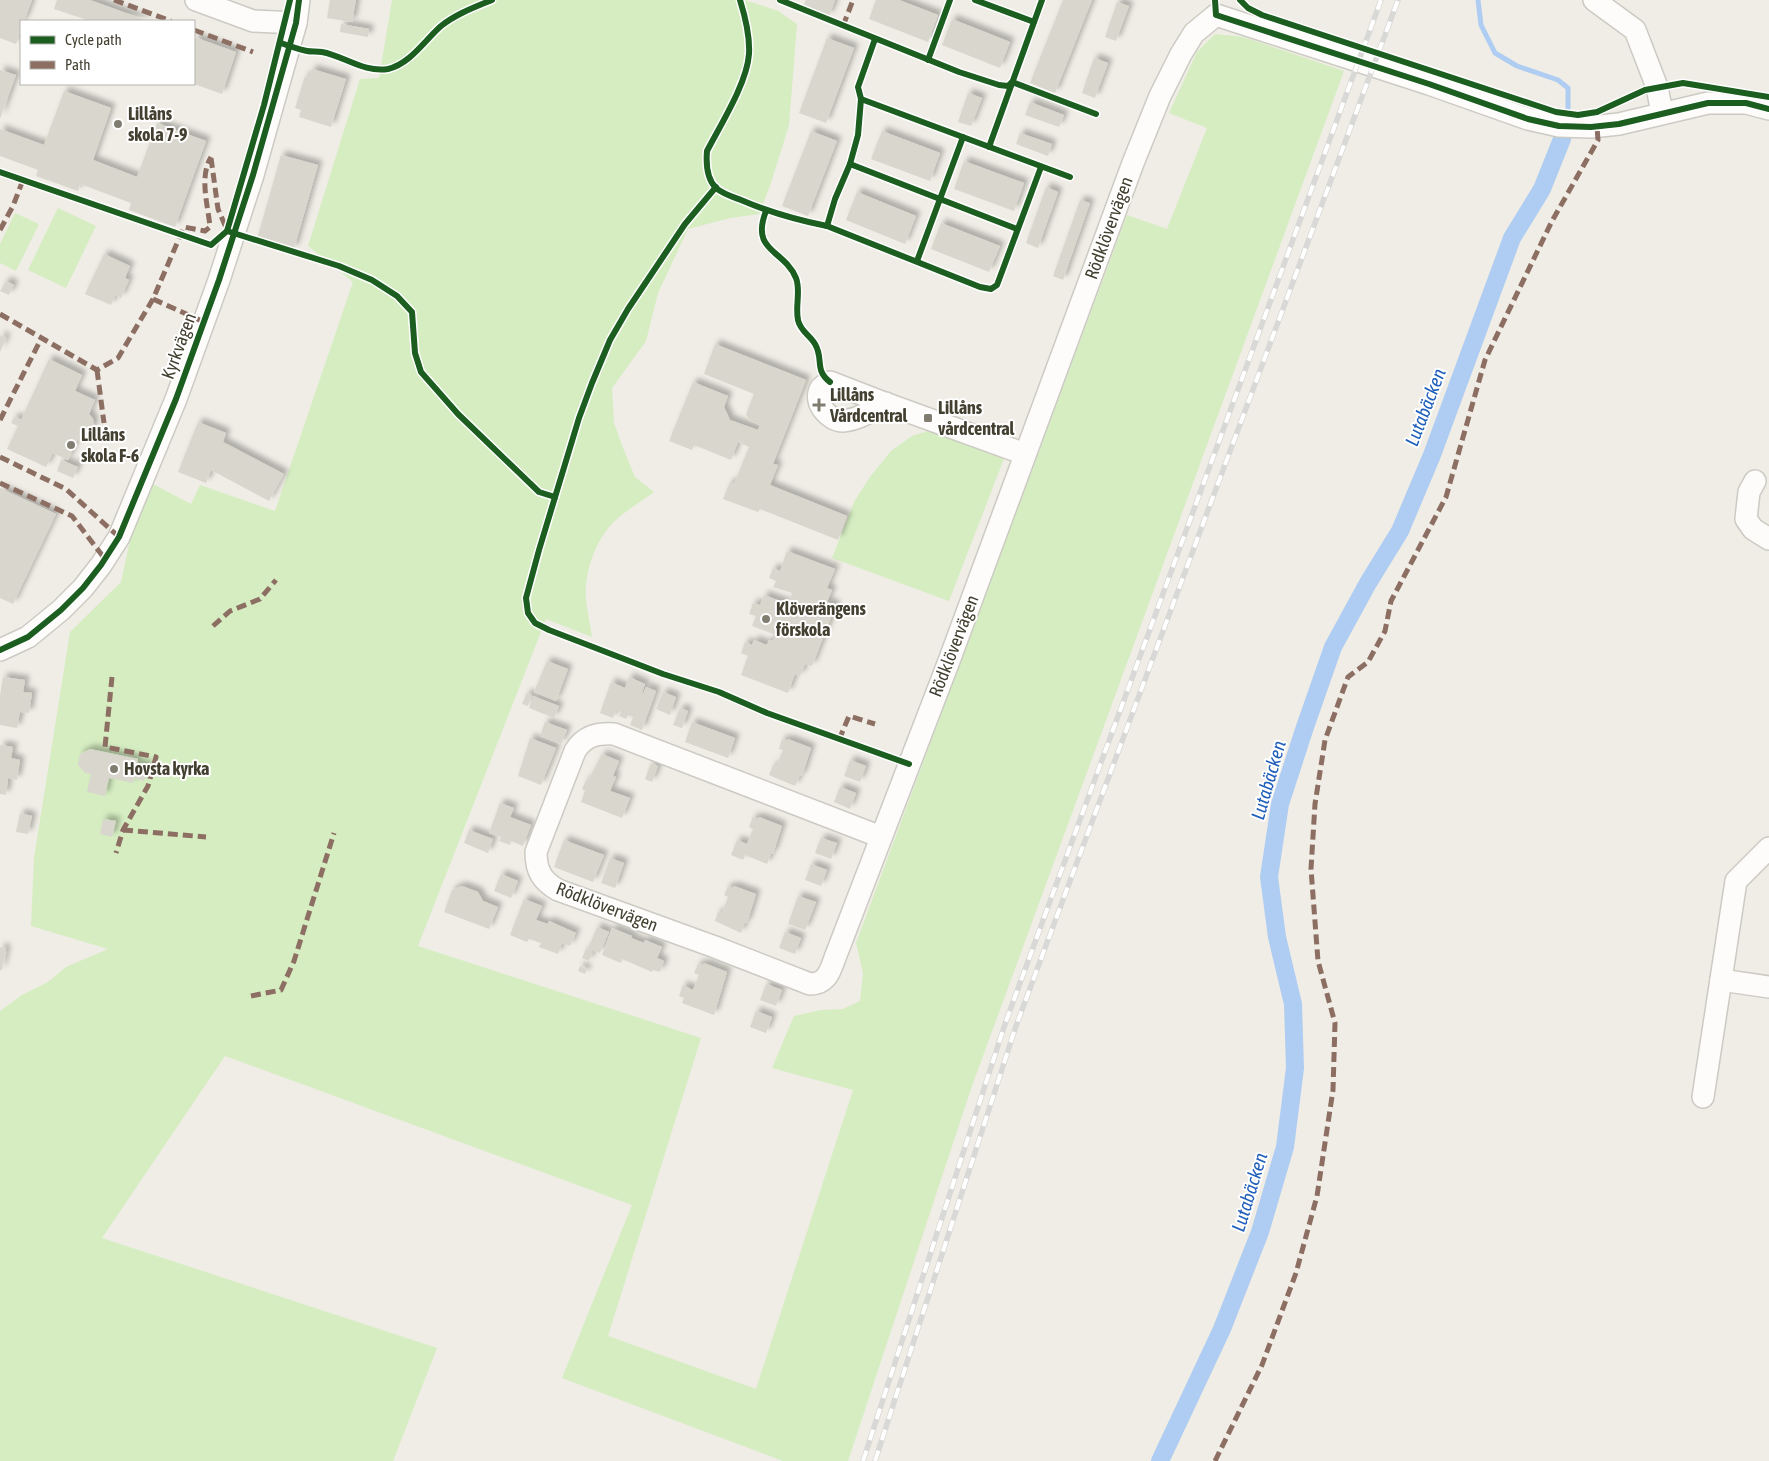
<svg xmlns="http://www.w3.org/2000/svg" width="1769" height="1461" font-family="'Asap Condensed',sans-serif">
<defs>
<filter id="shadow"><feDropShadow dx="4.5" dy="-4.5" stdDeviation="2.5" flood-color="#0004"/></filter>
</defs>
<rect width="100%" height="100%" fill="#efede5"/>
<g fill="#d5edc1">
<path d="M392,0h353l33,11 19,13 -8,101 -18,58 -12,31 -29,4 -42,11 -30,64 -12,48 -34,47 2,35 9,25 12,29 19,15c-12,9 -26,17 -37,27 -21,18 -33,53 -31,80 1,12 4,25 6,38l-46,-18 -128,327 283,92 -93,298 148,53 97,-299 -81,-22 22,-52 27,-6 22,-1 17,-8 3,-28 -7,-30 271,-728 40,14 40,-101 -38,-15 28,-61 18,-18 28,3 101,34 -372,1015 -124,375h-65l-221,-83 70,-173 -407,-149 -123,182 335,110 -44,113h-393v-450l22,-16 26,-13 18,-15 42,-18 -77,-23 3,-68 36,-226 51,-50 10,-46 20,-53 40,21 9,-19 75,26 78,-229 -45,-36 52,-167 19,-1z"/>
<polygon points="58,208 96,226 66,288 28,270"/>
<polygon points="15,213 39,224 16,271 0,263 0,244"/>
<polygon points="931,430 1005,456 949,601 832,558 854,502 870,477 891,451 912,436"/>
</g>
<g fill="none" stroke-linecap="round" stroke-linejoin="round">
<polyline stroke="#afcdf2" stroke-width="5" points="1478,0 1481,25 1495,53 1517,66 1558,80 1568,88 1568,112"/>
<polyline stroke="#afcdf2" stroke-width="18" points="1160,1461 1222,1329 1260,1232 1285,1147 1295,1068 1293,1004 1277,937 1269,877 1280,804 1305,727 1333,647 1368,583 1400,531 1432,455 1512,238 1542,189 1562,139"/>
</g>
<g fill="#d8d6cd" filter="url(#shadow)">
<polygon points="0,0 32,0 24,21 21,21 21,30 16,44 0,38"/>
<polygon points="57,0 90,0 148,21 90,21 54,9"/>
<polygon points="330,0 356,0 352,22 327,18"/>
<polygon points="806,0 835,0 829,16 803,7"/>
<polygon points="876,0 899,0 938,15 928,42 869,19"/>
<polygon points="1063,0 1092,0 1055,93 1030,83"/>
<polygon points="1117,2 1129,6 1116,41 1105,37"/>
<polygon points="952,19 1010,42 1000,68 942,45"/>
<polygon points="341,24 369,29 368,37 340,32"/>
<polygon points="194,37 236,52 222,94 194,84"/>
<polygon points="827,38 854,48 826,123 799,113"/>
<polygon points="1094,58 1108,63 1095,98 1082,93"/>
<polygon points="312,69 346,79 331,127 299,117 301,110 295,108 305,76 309,77"/>
<polygon points="0,70 16,75 0,119"/>
<polygon points="64,91 111,108 93,160 137,177 157,123 206,141 175,227 129,210 131,203 80,184 78,191 36,176 38,170 0,156 0,129 44,145"/>
<polygon points="968,93 982,98 971,126 958,122"/>
<polygon points="1030,102 1064,115 1059,127 1025,115"/>
<polygon points="811,131 837,141 808,216 782,206"/>
<polygon points="882,131 940,153 930,181 871,159"/>
<polygon points="1020,133 1052,144 1048,156 1016,144"/>
<polygon points="281,155 318,165 294,249 257,239"/>
<polygon points="964,161 1024,183 1014,211 954,189"/>
<polygon points="1046,187 1058,192 1038,248 1026,243"/>
<polygon points="857,192 916,216 905,244 846,220"/>
<polygon points="1080,200 1090,203 1063,280 1053,276"/>
<polygon points="941,223 1000,246 989,272 931,249"/>
<polygon points="104,254 130,266 125,278 129,280 121,298 115,295 111,305 85,294"/>
<polygon points="6,281 14,285 9,295 0,291"/>
<polygon points="0,335 6,338 0,352"/>
<polygon points="715,344 806,380 773,464 778,465 770,485 847,516 838,540 760,509 758,512 723,499 730,482 734,484 749,447 738,442 731,460 694,445 692,450 669,441 693,382 728,396 724,407 730,420 758,430 760,425 750,421 746,414 754,394 704,374"/>
<polygon points="49,359 82,375 75,391 95,400 89,414 93,419 94,429 88,430 82,442 77,440 68,460 53,453 46,467 7,449 18,426 11,423 14,417 21,420"/>
<polygon points="198,422 226,433 223,442 284,474 269,501 211,470 206,483 178,472"/>
<polygon points="61,460 78,467 73,478 57,471"/>
<polygon points="0,488 56,514 13,604 0,598"/>
<polygon points="787,551 835,569 827,588 832,590 827,602 836,605 812,666 805,664 800,676 795,674 788,693 741,675 748,656 741,653 745,642 752,645 754,640 767,645 769,640 773,641 776,635 752,626 756,616 749,614 753,603 760,605 764,595 788,604 792,593 773,587 776,581 769,578 773,568 780,571"/>
<polygon points="547,661 568,669 556,701 534,692"/>
<polygon points="3,677 25,680 23,692 32,693 29,713 20,712 17,728 0,725 0,696"/>
<polygon points="629,677 645,684 642,693 643,694 646,687 656,691 642,730 630,725 633,717 628,715 626,719 619,716 621,712 616,710 613,718 600,713 611,682 625,688"/>
<polygon points="663,692 676,697 670,715 656,709"/>
<polygon points="527,693 532,695 528,706 522,704"/>
<polygon points="533,696 559,706 554,718 529,708"/>
<polygon points="680,708 688,711 682,728 673,725"/>
<polygon points="545,722 567,730 561,744 540,736"/>
<polygon points="692,722 735,738 728,758 685,742"/>
<polygon points="530,738 556,748 541,785 518,776"/>
<polygon points="782,739 787,741 788,739 811,748 802,776 800,775 795,786 769,775 773,765 776,767 783,750 779,749"/>
<polygon points="0,745 13,747 11,758 20,760 17,780 8,778 6,795 0,794"/>
<polygon points="90,749 138,759 137,763 148,765 144,781 134,778 133,783 109,778 105,796 87,792 91,774 85,773 78,765 80,754"/>
<polygon points="602,754 619,761 613,776 616,777 610,791 630,798 622,818 581,802 585,791 582,789 586,780 588,781"/>
<polygon points="850,760 866,766 860,782 844,776"/>
<polygon points="651,763 658,766 652,782 645,779"/>
<polygon points="840,787 856,793 850,809 834,802"/>
<polygon points="500,803 514,808 510,817 531,825 523,846 511,841 510,845 499,841 501,837 489,833"/>
<polygon points="20,813 32,816 28,834 16,832"/>
<polygon points="753,817 758,819 759,817 782,826 773,854 771,853 767,864 745,855 743,860 731,855 737,840 747,844 753,829 749,827"/>
<polygon points="103,819 116,821 112,837 100,834"/>
<polygon points="469,830 493,839 488,853 464,843"/>
<polygon points="821,838 837,843 831,859 815,853"/>
<polygon points="564,840 604,855 593,882 554,867"/>
<polygon points="610,858 624,863 615,888 601,883"/>
<polygon points="811,864 827,870 821,886 805,880"/>
<polygon points="501,874 518,881 511,898 494,891"/>
<polygon points="462,886 478,892 483,901 498,907 489,929 444,912 452,890"/>
<polygon points="728,886 733,888 734,886 756,894 747,923 745,922 741,933 715,921 718,912 722,913 728,897 724,895"/>
<polygon points="798,896 816,902 805,930 788,924"/>
<polygon points="524,899 542,906 536,920 548,924 549,921 576,933 570,946 562,943 558,954 539,947 541,943 529,939 527,942 510,935"/>
<polygon points="597,927 609,932 600,953 588,949"/>
<polygon points="612,928 632,936 631,938 644,943 645,940 662,947 657,958 664,961 660,972 653,970 652,972 622,959 621,963 602,955"/>
<polygon points="785,932 801,938 795,954 779,948"/>
<polygon points="0,947 6,949 2,970 0,970"/>
<polygon points="586,949 593,951 589,961 582,958"/>
<polygon points="704,963 727,972 714,1015 682,1003 684,998 679,996 683,985 693,990 699,975 694,973 698,964 703,965"/>
<polygon points="580,966 587,969 585,974 578,971"/>
<polygon points="766,984 782,990 776,1006 760,1000"/>
<polygon points="756,1011 772,1017 766,1033 750,1027"/>
</g>
<g fill="none" stroke-linecap="round" stroke-linejoin="round">
<g stroke="#cccbc3" stroke-width="24">
<g id="minor">
<polyline points="196,0 253,21 296,23"/>
<polyline points="1594,0 1635,30 1657,87 1662,113"/>
<polyline points="1216,15 1429,84 1528,119 1559,126 1591,127 1619,124 1708,103 1746,103 1769,109"/>
<path d="M886,403c-13,7 -28,17 -43,18 -14,0 -31,-19 -22,-33 2,-2 6,-5 9,-6l49,19 146,53"/>
<polyline points="1755,481 1749,492 1746,519 1753,529 1769,539"/>
<polyline points="0,650 28,637 61,610 83,588 101,565 119,537 176,399 219,280 253,175 296,23 299,0"/>
<path d="M881,837l-267,-103c-17,-1 -30,2 -39,17l-39,101c0,19 6,29 22,38l157,57 95,37c20,0 21,-18 28,-34l111,-289 184,-498 27,-67 21,-42 13,-21 22,-18"/>
<polyline points="1721,980 1769,987"/>
<polyline points="1703,1097 1736,881 1769,848"/>
</g>
</g>
<use href="#minor" stroke="#fdfcfb" stroke-width="21"/>
<g stroke="#d8d8d7" stroke-width="5.5">
<g id="rail">
<polyline points="863,1461 1005,1024 1381,0"/>
<polyline points="875,1461 1016,1026 1398,0"/>
</g>
</g>
<use href="#rail" stroke="#fff" stroke-width="4" stroke-dasharray="11" stroke-linecap="butt"/>
<g stroke="#8d6e63" stroke-width="5" stroke-dasharray="10 5" stroke-linecap="butt">
<polyline points="114,0 171,21"/>
<polyline points="843,26 853,0"/>
<polyline points="194,30 253,52"/>
<polyline points="211,158 218,209 227,230"/>
<polyline points="0,230 13,206 23,180"/>
<polyline points="153,299 204,322"/>
<path d="M0,314l97,56 21,-12 35,-59 31,-72 21,4 5,-4c-2,-22 -11,-50 1,-70"/>
<polyline points="97,370 104,423"/>
<polyline points="0,420 41,339"/>
<polyline points="0,457 66,489 119,537"/>
<polyline points="0,483 72,516 105,559"/>
<polyline points="213,626 230,611 260,599 276,580"/>
<polyline points="112,677 105,747 156,757 148,786 123,830 116,853"/>
<polyline points="839,740 849,716 875,724"/>
<polyline points="123,830 206,837"/>
<polyline points="251,996 281,990 294,961 334,833"/>
<polyline points="1215,1461 1262,1365 1296,1273 1317,1196 1333,1090 1335,1023 1318,961 1311,869 1315,804 1325,740 1348,677 1368,662 1385,631 1391,601 1446,497 1485,360 1552,221 1598,140 1597,127"/>
</g>
<g stroke="#fff" stroke-width="9">
<g id="cycleway">
<path d="M740,0c5,16 10,37 9,54 -2,29 -28,70 -42,97 -1,12 0,28 9,37 7,6 17,9 25,12 28,12 56,20 86,26l153,61 11,2 6,-4 44,-118"/>
<polyline points="780,0 959,72 999,85 1008,86 1012,82 1096,114"/>
<polyline points="975,0 1034,22"/>
<polyline points="1215,0 1216,15 1429,84 1528,119 1559,126 1591,127 1619,124 1708,103 1746,103 1769,109"/>
<polyline points="1240,0 1248,8 1262,15 1556,112 1578,115 1597,112 1645,90 1683,83 1769,97"/>
<path d="M281,43c8,3 17,6 26,8 5,1 10,0 15,1 22,4 42,21 66,17 22,-5 37,-29 53,-43 15,-12 34,-19 51,-26"/>
<polyline points="928,60 950,0"/>
<polyline points="861,99 1070,177"/>
<polyline points="989,147 1042,0"/>
<polyline points="850,164 1017,229"/>
<polyline points="0,172 211,245 227,231 264,105 290,0"/>
<polyline points="716,187 685,224 628,309 610,340 592,383 579,418 539,550 526,598 528,613 535,623 549,630 663,674 719,692 767,713 909,764"/>
<path d="M766,211c-16,41 18,38 30,67 5,13 -1,28 2,42 2,11 12,15 17,24 9,15 -1,26 15,38"/>
<polyline points="827,226 835,199 850,164 858,135 861,99 858,87 875,39"/>
<polyline points="227,231 339,266 372,280 397,296 412,312 415,353 421,372 458,414 539,492 555,497"/>
<polyline points="917,261 963,137"/>
<polyline points="0,650 28,637 61,610 83,588 101,565 119,537 176,399 219,280 253,175 296,23 299,0"/>
</g>
</g>
<use href="#cycleway" stroke="#1b5e20" stroke-width="6"/>
</g>
<g fill="#807d70" stroke="#fff" stroke-width="2">
<circle cx="118" cy="124" r="5"/>
<path d="M816.5 397.5h5v5h5v5h-5v5h-5v-5h-5v-5h5z"/>
<rect x="923" y="413" width="10" height="10" rx="2.5"/>
<circle cx="71" cy="445" r="5"/>
<circle cx="766" cy="619" r="5"/>
<circle cx="114" cy="769" r="5"/>
</g>
<g text-anchor="middle" stroke-width="4" stroke-linejoin="round" paint-order="stroke">
<g font-size="18" font-weight="bold" fill="#444031" stroke="#fff" text-anchor="start">
<text x="128" y="120">Lillåns<tspan x="128" dy="21">skola 7-9</tspan></text>
<text x="830" y="401">Lillåns<tspan x="830" dy="21">Vårdcentral</tspan></text>
<text x="938" y="414">Lillåns<tspan x="938" dy="21">vårdcentral</tspan></text>
<text x="81" y="441">Lillåns<tspan x="81" dy="21">skola F-6</tspan></text>
<text x="776" y="615">Klöverängens<tspan x="776" dy="21">förskola</tspan></text>
<text x="124" y="775">Hovsta kyrka</text>
</g>
<g font-size="18" fill="#444031" stroke="#fff">
<text transform="translate(1109 228) rotate(-70)" y="6">Rödklövervägen</text>
<text transform="translate(179 346) rotate(-70)" y="6">Kyrkvägen</text>
<text transform="translate(954 646) rotate(-69)" y="6">Rödklövervägen</text>
<text transform="translate(607 907) rotate(21)" y="6">Rödklövervägen</text>
</g>
<g font-size="19" font-style="italic" fill="#2060bb" stroke="#fff">
<text transform="translate(1425 407) rotate(-69)" y="7">Lutabäcken</text>
<text transform="translate(1268 780) rotate(-74)" y="7">Lutabäcken</text>
<text transform="translate(1249 1192) rotate(-73)" y="7">Lutabäcken</text>
</g>
</g>
<rect x="20" y="20" width="175" height="65" fill="#ffffff" stroke="#b4b3ad"/>
<rect x="30" y="36" width="25" height="8" fill="#1b5e20" stroke="#b4b3ad"/>
<text x="65" y="45" font-size="15" fill="#444031">Cycle path</text>
<rect x="30" y="61" width="25" height="8" fill="#8d6e63" stroke="#b4b3ad"/>
<text x="65" y="70" font-size="15" fill="#444031">Path</text>
</svg>
